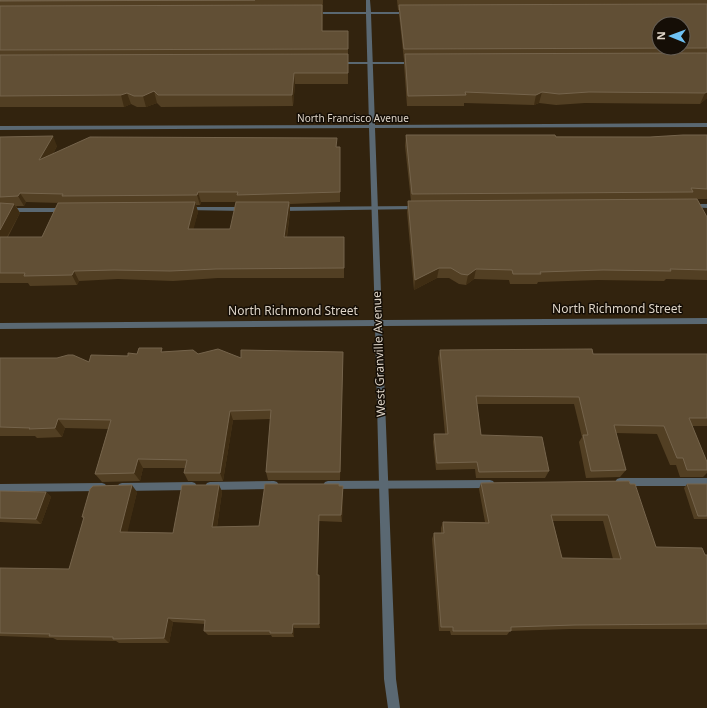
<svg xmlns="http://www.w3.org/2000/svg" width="707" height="708" font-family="'Noto Sans',sans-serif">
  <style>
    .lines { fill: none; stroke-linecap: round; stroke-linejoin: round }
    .service { fill: #5a6872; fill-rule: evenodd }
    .minor { fill: #5a6872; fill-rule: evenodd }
    .wall { fill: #523f23; fill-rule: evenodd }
    .shaded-wall { fill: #3f2d13 }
    .building { fill: #614f35; stroke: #75644c; fill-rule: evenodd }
    .labels { text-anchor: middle; stroke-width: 3; stroke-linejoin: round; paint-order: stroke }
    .far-street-label { font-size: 10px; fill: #dfd5c8; stroke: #150e06 }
    .street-label { font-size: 12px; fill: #dfd5c8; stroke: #150e06 }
  </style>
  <rect width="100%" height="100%" fill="#32230e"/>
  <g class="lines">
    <!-- service -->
    <path class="service" d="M 337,62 L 415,62 L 417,63 L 415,64 L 337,64 Z
      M 691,204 L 707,204 L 707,208 L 689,207 L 688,206 Z
      M 417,206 L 420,208 L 419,209 L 281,211 L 278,209 L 281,207 Z
      M 187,207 L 245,207 L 248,209 L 245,211 L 185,210 L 184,209 Z
      M 0,208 L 65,208 L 68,210 L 65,212 L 0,212 Z
      M 620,478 L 707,478 L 707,486 L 620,486 L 617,485 L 615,482 L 617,479 Z
      M 490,480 L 493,481 L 495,484 L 493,487 L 490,488 L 328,489 L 325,488 L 323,485 L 325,482 L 328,481 Z
      M 274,481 L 277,482 L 279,485 L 277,488 L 274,489 L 210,490 L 207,489 L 205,486 L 207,483 L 210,482 Z
      M 192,482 L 195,483 L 197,486 L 195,489 L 192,490 L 122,491 L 119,490 L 117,487 L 119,484 L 122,483 Z
      M 102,483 L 105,484 L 107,487 L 105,490 L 102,491 L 0,492 L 0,484 Z"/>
    <!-- minor -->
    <path class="minor" d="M 366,0 L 370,0 L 371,12 L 409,12 L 411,13 L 409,14 L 371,14 L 375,125 L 707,123 L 707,127 L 375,128 L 382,320 L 707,318 L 707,324 L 382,326 L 396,679 L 400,708 L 388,708 L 384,679 L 375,326 L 0,329 L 0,323 L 375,320 L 369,128 L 0,130 L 0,126 L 369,125 L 366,14 L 313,14 L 311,13 L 313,12 L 366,12 Z"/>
  </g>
  <!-- wall -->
  <path class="wall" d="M 0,0 L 323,0 L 322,31 L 348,31 L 348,84 L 295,84 L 293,106 L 161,107 L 157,103 L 146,107 L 137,107 L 131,104 L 124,107 L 0,107 Z
    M 397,0 L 707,0 L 707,98 L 700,104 L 585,103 L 556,105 L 539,103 L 534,105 L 464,103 L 464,106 L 407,106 L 404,65 L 404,60 L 399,15 L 399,10 L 398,10 Z
    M 406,135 L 650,137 L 707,135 L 707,199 L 689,199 L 707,217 L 707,280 L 666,279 L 664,281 L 598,280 L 538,282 L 537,284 L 510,284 L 509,280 L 474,279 L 466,285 L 459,284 L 449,278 L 437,278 L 414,290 L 407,212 L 408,201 L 411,201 L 405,146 Z
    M 0,137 L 57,146 L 53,154 L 340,147 L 340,202 L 290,204 L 290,212 L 287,237 L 344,237 L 344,278 L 218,278 L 173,281 L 118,279 L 79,281 L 77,285 L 30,286 L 28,283 L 0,283 ZM 26,202 L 60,203 L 42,237 L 8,237 L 20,213 L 16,206 L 24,206 ZM 201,202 L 238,202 L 230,229 L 193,229 L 198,212 L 196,205 L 200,205 Z
    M 440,350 L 593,354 L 707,354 L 707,426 L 692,426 L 707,462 L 707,473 L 703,477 L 680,477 L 676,465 L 670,465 L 657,434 L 616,433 L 626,470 L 620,477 L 586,478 L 579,442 L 582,437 L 574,404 L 477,404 L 481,435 L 549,471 L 545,478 L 476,478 L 475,469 L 436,470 L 433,442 L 434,434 L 445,434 L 438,358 Z
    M 163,352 L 241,358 L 343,352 L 340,480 L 268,480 L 266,472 L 271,419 L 233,420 L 223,481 L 188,481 L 184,473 L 185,468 L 143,468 L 140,481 L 102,482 L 95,474 L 108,429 L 65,428 L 62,437 L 37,438 L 35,436 L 0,436 L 0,358 L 89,362 L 137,354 Z
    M 629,481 L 656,547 L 707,555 L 707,629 L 570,629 L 510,631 L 507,635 L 451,635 L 450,631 L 439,631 L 432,539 L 434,533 L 441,533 L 441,528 L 443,522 L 485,522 L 479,489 L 481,483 ZM 553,521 L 603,521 L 613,559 L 562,558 Z
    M 687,484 L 707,484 L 707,519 L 694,519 L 684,488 Z
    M 219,485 L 222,492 L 217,527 L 259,526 L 339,486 L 343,486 L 342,522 L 319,521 L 318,575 L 319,575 L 320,581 L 320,628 L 294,628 L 294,637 L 272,637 L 271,635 L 208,635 L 204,631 L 205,624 L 173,622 L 169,643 L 119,643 L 116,641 L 57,640 L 53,638 L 0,636 L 0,568 L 69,569 L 84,518 L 82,517 L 137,492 L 127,532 L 173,533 Z
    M 0,491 L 46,492 L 51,497 L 41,524 L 0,522 Z"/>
  <!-- shaded-wall -->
  <path class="shaded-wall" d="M 322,5 L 323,16 L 322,42 Z
    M 294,73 L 295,84 L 293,106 L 292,95 Z
    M 154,91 L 157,103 L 146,107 L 143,96 Z
    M 542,92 L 539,103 L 534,105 L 536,95 Z
    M 707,92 L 707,98 L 700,104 L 705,93 Z
    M 127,93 L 131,104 L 124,107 L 121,95 Z
    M 53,136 L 57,146 L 44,170 L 39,160 Z
    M 198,192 L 201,202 L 200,205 L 197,195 Z
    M 20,193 L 26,202 L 24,206 L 18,196 Z
    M 195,202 L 198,212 L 191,239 L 188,229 Z
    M 289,202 L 290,212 L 285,247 L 284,237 Z
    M 14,204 L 20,213 L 2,246 L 0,243 L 0,230 Z
    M 439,268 L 437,278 L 414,290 L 415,280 Z
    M 476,269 L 474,279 L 466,285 L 468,275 Z
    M 74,271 L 79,281 L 77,285 L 72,275 Z
    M 343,352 L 343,361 L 340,480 L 340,472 Z
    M 230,411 L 233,420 L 223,481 L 220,473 Z
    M 58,419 L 65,428 L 62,437 L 55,428 Z
    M 138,459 L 143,468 L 140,481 L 134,473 Z
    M 132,485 L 137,492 L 126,539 L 120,532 Z
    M 219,485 L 222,492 L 216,533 L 212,527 Z
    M 343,486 L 343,493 L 342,522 L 341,515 Z
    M 46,492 L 51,497 L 41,524 L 36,519 Z
    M 319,515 L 319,521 L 317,581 L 317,575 Z
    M 319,575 L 320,581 L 320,628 L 319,624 Z
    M 168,618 L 173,622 L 169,643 L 164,638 Z
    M 293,624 L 294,628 L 294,637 L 292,633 Z"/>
  <!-- building -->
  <path class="building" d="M 0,0 L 255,0 L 0,1 Z
    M 707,4 L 707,48 L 404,49 L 399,5 ZM 659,24 L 683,24 L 683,48 L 659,48 Z
    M 322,5 L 322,31 L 348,31 L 348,49 L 0,50 L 0,6 Z
    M 707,53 L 707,92 L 705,93 L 589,92 L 559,94 L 542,92 L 536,95 L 465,92 L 466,95 L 408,96 L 405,54 Z
    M 348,54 L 348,73 L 294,73 L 292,95 L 158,95 L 154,91 L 143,96 L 134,96 L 127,93 L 121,95 L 0,96 L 0,55 Z
    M 406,135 L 555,135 L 556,137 L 650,137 L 683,135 L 707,135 L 707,189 L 691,188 L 693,192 L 412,194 Z
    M 53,136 L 39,160 L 90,137 L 337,138 L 336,147 L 340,147 L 340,192 L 237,195 L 238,192 L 198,192 L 197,195 L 62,196 L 63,194 L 20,193 L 18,196 L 0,197 L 0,137 Z
    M 697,199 L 707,217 L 707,270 L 670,269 L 671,271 L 603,270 L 540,272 L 541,274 L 513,274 L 512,270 L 476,269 L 468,275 L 461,274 L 451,268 L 439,268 L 415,280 L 408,201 Z
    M 195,202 L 188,229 L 230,229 L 236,202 L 289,202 L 284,237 L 344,237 L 344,268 L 216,269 L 170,271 L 114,270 L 74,271 L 72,275 L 24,276 L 25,273 L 0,273 L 0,237 L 42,237 L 58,203 Z
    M 0,203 L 14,204 L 0,230 Z
    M 139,348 L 162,348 L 161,352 L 193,350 L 198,354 L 218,349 L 241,358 L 241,350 L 343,352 L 340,472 L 266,472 L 271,410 L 230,411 L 220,473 L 184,473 L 187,460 L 138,459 L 134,473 L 95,474 L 111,420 L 58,419 L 55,428 L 29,429 L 30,428 L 0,427 L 0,358 L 57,358 L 68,355 L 73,355 L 89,362 L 91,355 L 128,356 L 128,353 L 137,354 Z
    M 592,349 L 593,354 L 707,354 L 707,418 L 689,418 L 707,462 L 707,470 L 687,470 L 683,458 L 677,458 L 664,426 L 614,425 L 626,470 L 591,471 L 583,435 L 588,435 L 579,397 L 476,396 L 481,435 L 542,437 L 549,471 L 479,472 L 477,462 L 437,463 L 434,434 L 448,434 L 440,350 Z
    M 629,481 L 630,484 L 635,484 L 656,547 L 702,548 L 705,555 L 707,555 L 707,624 L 575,625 L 511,627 L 511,631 L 453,631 L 453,627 L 441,627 L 434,533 L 444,533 L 443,522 L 489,523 L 481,483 ZM 551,515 L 608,515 L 621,559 L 562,558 Z
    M 265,484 L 339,484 L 339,486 L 343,486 L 341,515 L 319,515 L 317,575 L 319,575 L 319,624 L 293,624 L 292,633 L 270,633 L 270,631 L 204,631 L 205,620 L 168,618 L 164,638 L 113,639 L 113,637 L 49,636 L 50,634 L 0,633 L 0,568 L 69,569 L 84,517 L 82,517 L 90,489 L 93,486 L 132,485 L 120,532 L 173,533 L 182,485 L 219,485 L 212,527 L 259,526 Z
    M 687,484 L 707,484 L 707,516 L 698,516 Z
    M 0,491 L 46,492 L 36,519 L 0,518 Z"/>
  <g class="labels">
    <!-- far-street labels -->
    <g class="far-street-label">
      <text x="353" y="122">North Francisco Avenue</text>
    </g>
    <!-- street labels -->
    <g class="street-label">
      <text x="617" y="313">North Richmond Street</text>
      <text x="293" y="315">North Richmond Street</text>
      <text transform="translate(379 354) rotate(-92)" y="4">West Granville Avenue</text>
    </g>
  </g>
  <!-- north arrow -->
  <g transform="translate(671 36) rotate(271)"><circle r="19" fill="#150e06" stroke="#665e54"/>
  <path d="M0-3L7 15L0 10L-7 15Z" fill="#6fc2f4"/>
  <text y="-6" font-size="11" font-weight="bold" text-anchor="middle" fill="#dfd5c8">N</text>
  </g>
</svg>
